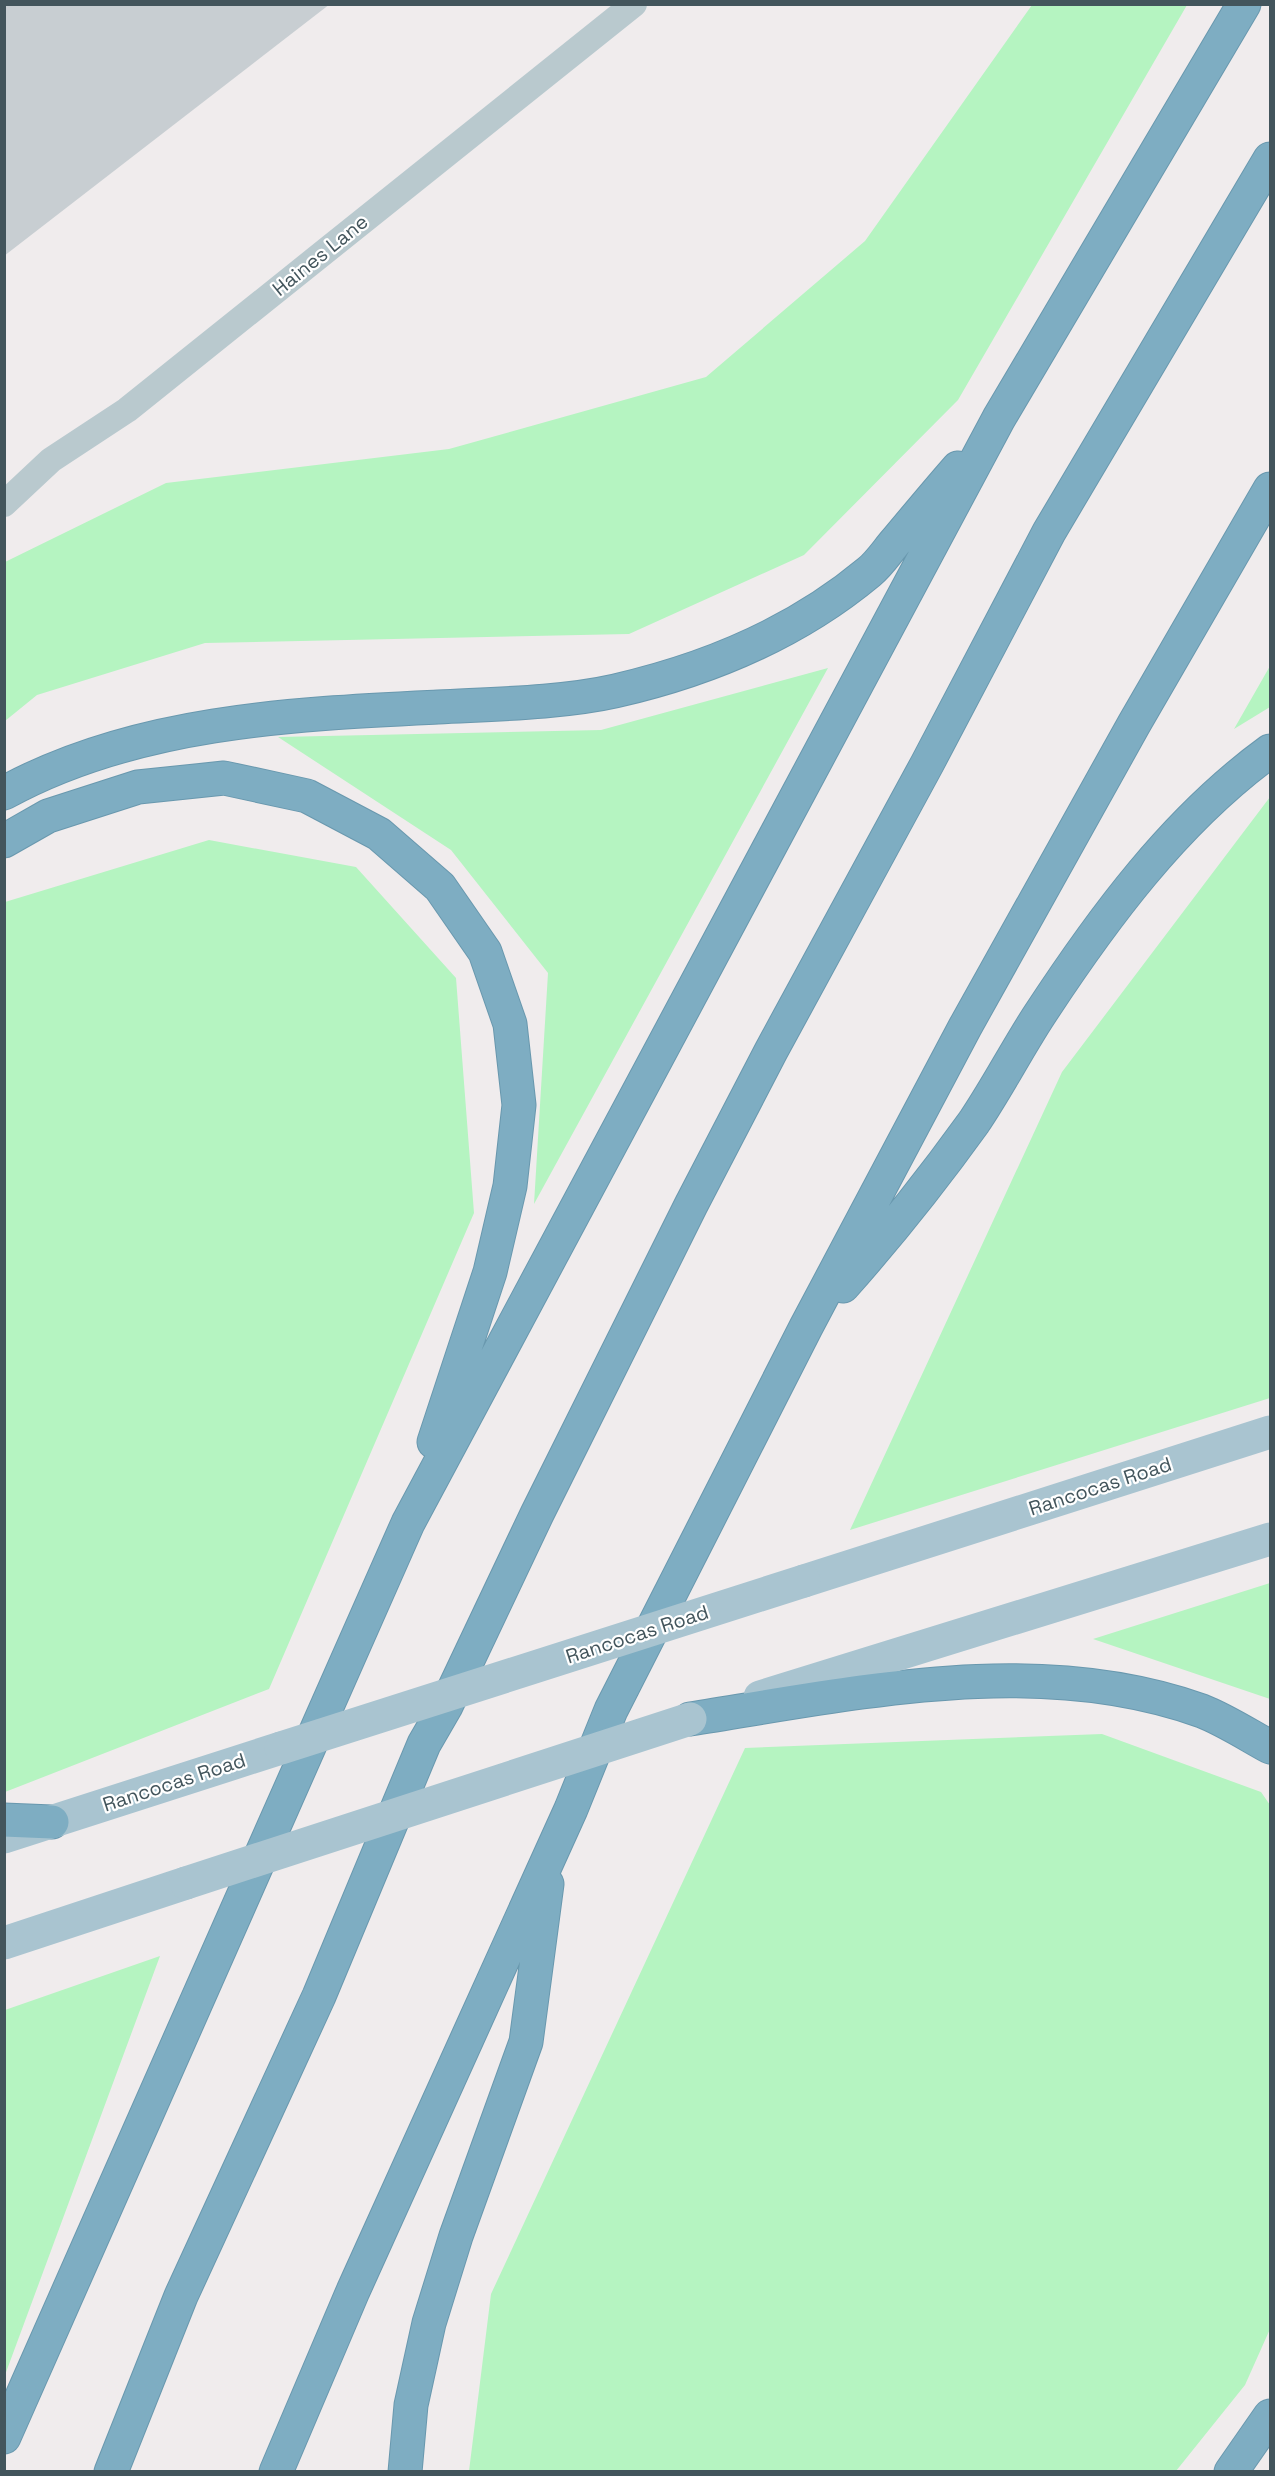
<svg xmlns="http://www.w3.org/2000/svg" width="1275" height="2476" font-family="'Space Grotesk',sans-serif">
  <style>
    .green { fill: #b5f4c1 }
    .building { fill: #c8ced2 }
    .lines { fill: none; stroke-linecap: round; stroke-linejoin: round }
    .highway-casing { stroke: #6998ae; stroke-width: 35 }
    .lane { stroke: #b9c9ce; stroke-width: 26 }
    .primary { stroke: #a9c4d0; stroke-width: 33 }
    .highway { stroke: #7eadc2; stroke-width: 33 }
    .primary-bridge { stroke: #a9c4d0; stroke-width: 33 }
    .labels { text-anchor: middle; stroke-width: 4.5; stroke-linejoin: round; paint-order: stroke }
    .street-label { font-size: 20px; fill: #43555c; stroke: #fff }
  </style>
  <rect width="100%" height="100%" fill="#f0eced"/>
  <!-- green -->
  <path class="green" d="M 1032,5 L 1187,5 L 958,400 L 804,555 L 629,634 L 205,643 L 37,695 L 5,721 L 5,562 L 166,483 L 449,449 L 706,377 L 865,241 Z
    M 1270,666 L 1270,707 L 1234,729 Z
    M 828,668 L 534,1204 L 548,973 L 451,850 L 278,737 L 601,730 Z
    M 1270,797 L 1270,1398 L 850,1530 L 1062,1072 Z
    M 209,840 L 356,867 L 456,978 L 474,1213 L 269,1689 L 5,1792 L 5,902 Z
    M 1270,1583 L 1270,1699 L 1093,1639 Z
    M 1102,1734 L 1261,1792 L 1270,1805 L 1270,2329 L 1245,2385 L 1176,2471 L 469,2471 L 491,2294 L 745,1748 Z
    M 160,1956 L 5,2375 L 5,2010 Z"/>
  <!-- building -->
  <path class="building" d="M 4,4 L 330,4 L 4,256 Z"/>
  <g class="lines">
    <!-- highway casing -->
    <g class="highway-casing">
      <path id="highway" d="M 4,793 C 135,721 293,714 438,707 C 493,704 562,703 615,691 C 707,670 796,633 869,572 C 880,563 888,550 897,540 C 917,516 937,492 958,468
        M 4,841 L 48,816 L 138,787 L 224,778 L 307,796 L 379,834 L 440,887 L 485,952 L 510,1024 L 519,1105 L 510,1186 L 490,1272 L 434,1442
        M 843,1286 C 890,1233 933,1179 974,1122 C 997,1088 1016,1051 1038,1017 C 1102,919 1175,820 1270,751
        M 690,1719 C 857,1693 1037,1652 1202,1711 C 1225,1720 1248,1735 1270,1747
        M 4,1820 L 52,1822
        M 4,2437 L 408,1523 L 999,418 L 1244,4
        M 111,2472 L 181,2296 L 319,1996 L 424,1744 L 446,1706 L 537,1514 L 691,1205 L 771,1051 L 927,764 L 1049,532 L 1270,159
        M 276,2472 L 353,2291 L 571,1809 L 611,1710 L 806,1327 L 965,1027 L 1134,724 L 1270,489
        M 405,2472 L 411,2405 L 429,2323 L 456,2236 L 526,2042 L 547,1884
        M 1231,2472 L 1270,2416"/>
    </g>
    <!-- lane -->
    <path class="lane" d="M 4,504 L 51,460 L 127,410 L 634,4"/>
    <!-- primary -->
    <path class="primary" d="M 804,1581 L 1270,1432
      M 760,1697 L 1270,1539
      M 4,1837 L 281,1748
      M 4,1943 L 186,1883"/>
    <!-- highway -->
    <use href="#highway" class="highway"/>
    <!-- primary-bridge -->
    <path class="primary-bridge" d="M 281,1748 L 804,1581
      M 186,1883 L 690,1719"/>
  </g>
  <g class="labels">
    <!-- street labels -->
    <g class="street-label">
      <text transform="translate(320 255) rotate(-39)" y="7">Haines Lane</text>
      <text transform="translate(1100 1486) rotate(-18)" y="7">Rancocas Road</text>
      <text transform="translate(637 1634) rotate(-18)" y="7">Rancocas Road</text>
      <text transform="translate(174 1782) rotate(-18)" y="7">Rancocas Road</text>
    </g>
  </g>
  <!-- border -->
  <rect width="1275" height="2476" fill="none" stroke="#43555c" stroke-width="12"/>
</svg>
